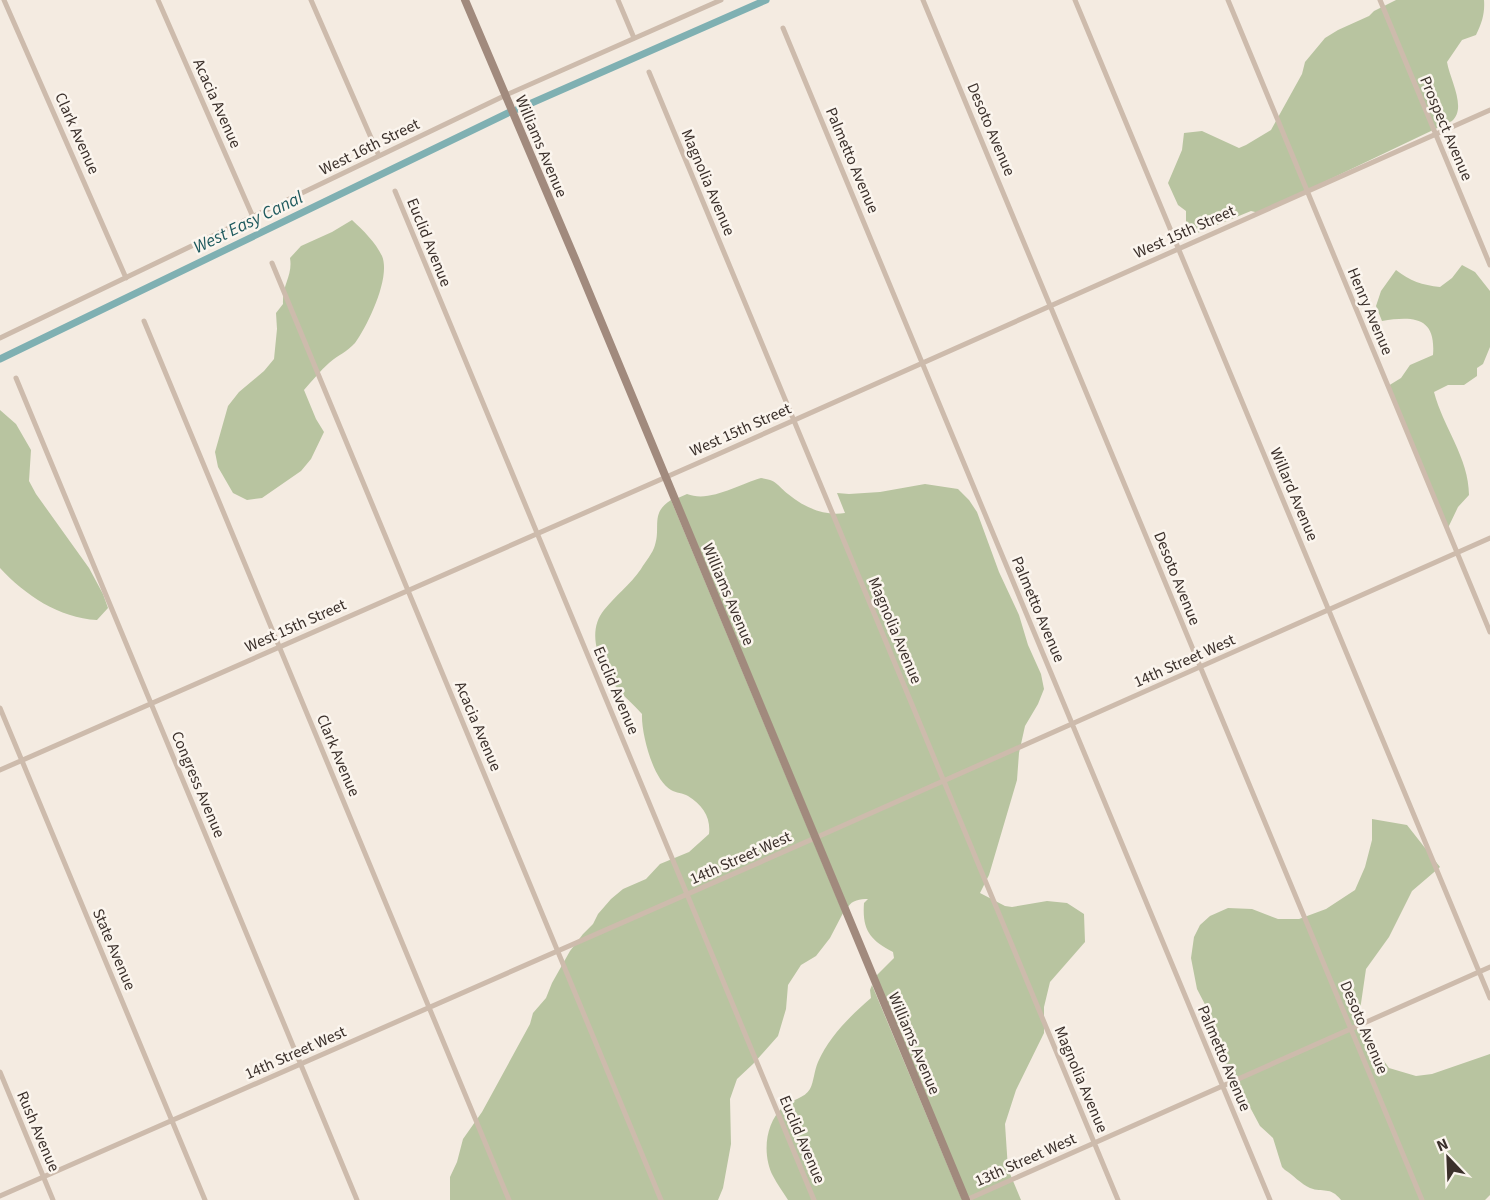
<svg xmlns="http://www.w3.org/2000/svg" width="1490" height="1200" font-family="'Source Sans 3',sans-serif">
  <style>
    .green { fill: #b8c4a0 }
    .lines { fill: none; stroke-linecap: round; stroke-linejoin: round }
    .canal { stroke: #7fb0b2; stroke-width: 7 }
    .street { stroke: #cdbbac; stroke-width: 5 }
    .secondary { stroke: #a18a7d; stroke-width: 8 }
    .labels { text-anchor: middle; stroke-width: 5; stroke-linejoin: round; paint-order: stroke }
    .street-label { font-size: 16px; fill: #3b302b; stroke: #fbf5ee }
    .water-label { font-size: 18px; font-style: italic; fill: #1f5a5e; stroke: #fbf5ee }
  </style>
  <rect width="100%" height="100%" fill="#f4ebe1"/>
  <!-- green -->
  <path class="green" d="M 1396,0 L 1484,0 C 1485,13 1482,23 1476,35 L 1462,40 L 1447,62 C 1450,80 1467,108 1452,121 L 1259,213 L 1251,211 L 1190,236 L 1186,226 L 1186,211 L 1178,205 L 1168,183 L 1182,150 L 1184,133 L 1202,131 L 1239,148 L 1246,145 L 1271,130 L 1302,74 L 1305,62 L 1325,38 L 1338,30 L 1369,16 L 1374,11 Z
    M 352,220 C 363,230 376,243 382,256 C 391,277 368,325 355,343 C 347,352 338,355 329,363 C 320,371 312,381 304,390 L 316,419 L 324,432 L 311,459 L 301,471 L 262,498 L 247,500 L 233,493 L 218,467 L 215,452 L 228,406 L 239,392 L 264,371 L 274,359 L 277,329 L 276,313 L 283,304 C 282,284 293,276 290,258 L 301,246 L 332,232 Z
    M 1462,265 L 1475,272 L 1490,291 L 1490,347 L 1483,364 L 1477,368 L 1477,376 L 1464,385 L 1448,385 L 1434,392 C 1443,427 1469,458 1469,495 L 1458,507 L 1447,530 L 1388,386 L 1401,378 L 1410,365 L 1433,355 C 1436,317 1414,316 1382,321 L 1376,306 L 1381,291 L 1396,270 C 1410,281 1422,285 1440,287 L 1452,278 Z
    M 0,410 L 16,424 L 31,450 L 29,481 L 36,494 L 89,568 L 103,594 L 108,608 L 97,620 C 59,618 25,595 0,568 Z
    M 761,478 C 777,480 777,485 788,494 C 805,508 824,516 845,513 L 837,493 L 849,494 L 880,492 L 925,484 L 958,489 L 969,500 L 977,512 L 999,572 L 1019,615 L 1028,645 L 1041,674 L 1044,689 L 1038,704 L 1025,726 L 1019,753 L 1017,780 L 989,875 L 980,893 L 1005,906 L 1012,907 L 1047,901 L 1067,903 L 1084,914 L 1085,942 L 1050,982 L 1044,1007 L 1044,1033 L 1016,1090 L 1005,1124 L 1008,1169 L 1021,1200 L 969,1200 L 876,976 L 894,958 L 893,952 C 870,940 862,930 864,903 L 868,899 C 860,899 852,900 848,907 L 678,498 L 687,494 C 710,503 739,484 761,478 Z
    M 671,500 L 843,913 L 830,938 L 816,956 L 801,965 L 788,985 L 786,1009 L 778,1036 L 753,1064 L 737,1079 L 730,1099 L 731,1144 L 723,1188 L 718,1200 L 450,1200 L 450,1177 L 457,1162 L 463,1139 L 482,1112 L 530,1024 L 533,1013 L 546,998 L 552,983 L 570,951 L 583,934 L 593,924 L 598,914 L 611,899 L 623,889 L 646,879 L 660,864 L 689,852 L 709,834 C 711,818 703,805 688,796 C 683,793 676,793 671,790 C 653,780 641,733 642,714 C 636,707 629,701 622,694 C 604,674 583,636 604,610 C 615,596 630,585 641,569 C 645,562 653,553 655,545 C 661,527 650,513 671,500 Z
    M 1372,819 L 1407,825 L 1440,867 L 1412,891 L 1389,937 L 1366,969 L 1359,1017 L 1365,1035 L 1389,1068 L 1416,1076 L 1432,1074 L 1490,1054 L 1490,1195 L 1485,1200 L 1341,1200 C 1330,1186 1323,1193 1310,1188 C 1301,1184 1293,1175 1285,1170 L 1282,1167 L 1273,1138 L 1260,1126 L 1244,1096 L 1221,1059 L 1216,1043 L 1212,1018 L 1197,989 L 1191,958 L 1194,937 L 1200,925 L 1210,916 L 1228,908 L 1252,909 L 1278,919 L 1299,919 L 1326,909 L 1355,890 L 1365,867 L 1372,840 Z
    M 872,985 L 962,1200 L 788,1200 C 783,1192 777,1184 773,1176 C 762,1155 765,1123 783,1107 C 791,1100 805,1098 810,1089 C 814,1081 814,1071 818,1062 C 829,1037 850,1016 871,998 L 870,990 Z"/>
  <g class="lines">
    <!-- canal -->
    <path class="canal" d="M 518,109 L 766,0
      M 0,359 L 510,112"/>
    <!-- street -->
    <path class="street" d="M 4,0 L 126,278
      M 158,0 L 253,217
      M 311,0 L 379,156
      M 618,0 L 634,38
      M 923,0 L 1422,1200
      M 1075,0 L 1490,998
      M 1228,0 L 1490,632
      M 1380,0 L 1490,265
      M 783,28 L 1270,1200
      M 649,72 L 1118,1200
      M 395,191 L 814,1200
      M 272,263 L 661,1200
      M 144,321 L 509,1200
      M 0,338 L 506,95 L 721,0
      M 16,378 L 357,1200
      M 0,708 L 205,1200
      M 0,770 L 714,456 L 1490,110
      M 0,1072 L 53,1200
      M 0,1196 L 815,838 L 1490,538
      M 966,1200 L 1490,967"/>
    <!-- secondary -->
    <path class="secondary" d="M 465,0 L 576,261 L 966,1200"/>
  </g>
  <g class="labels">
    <!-- street labels -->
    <g class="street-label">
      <text transform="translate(218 103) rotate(66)" y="6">Acacia Avenue</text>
      <text transform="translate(1447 128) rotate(67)" y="6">Prospect Avenue</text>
      <text transform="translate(992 129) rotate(67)" y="6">Desoto Avenue</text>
      <text transform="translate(78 133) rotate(66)" y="6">Clark Avenue</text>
      <text transform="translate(369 146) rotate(-26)" y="6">West 16th Street</text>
      <text transform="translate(542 146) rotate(67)" y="6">Williams Avenue</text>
      <text transform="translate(853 160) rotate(67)" y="6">Palmetto Avenue</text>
      <text transform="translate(709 182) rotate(67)" y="6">Magnolia Avenue</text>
      <text transform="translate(1184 231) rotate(-24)" y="6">West 15th Street</text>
      <text transform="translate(430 242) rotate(68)" y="6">Euclid Avenue</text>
      <text transform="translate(1371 311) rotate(67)" y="6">Henry Avenue</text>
      <text transform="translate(740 429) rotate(-24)" y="6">West 15th Street</text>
      <text transform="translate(1295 494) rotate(67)" y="6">Willard Avenue</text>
      <text transform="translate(1178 578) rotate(68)" y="6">Desoto Avenue</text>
      <text transform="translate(729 594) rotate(67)" y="6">Williams Avenue</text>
      <text transform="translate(1039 609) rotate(67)" y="6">Palmetto Avenue</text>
      <text transform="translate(295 625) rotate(-24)" y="6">West 15th Street</text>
      <text transform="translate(896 630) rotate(67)" y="6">Magnolia Avenue</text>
      <text transform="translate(1184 660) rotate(-24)" y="6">14th Street West</text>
      <text transform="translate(617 690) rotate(67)" y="6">Euclid Avenue</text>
      <text transform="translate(479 726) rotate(67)" y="6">Acacia Avenue</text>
      <text transform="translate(339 755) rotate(67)" y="6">Clark Avenue</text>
      <text transform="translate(199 784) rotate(67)" y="6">Congress Avenue</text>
      <text transform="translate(740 857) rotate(-24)" y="6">14th Street West</text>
      <text transform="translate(115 949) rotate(67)" y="6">State Avenue</text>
      <text transform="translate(1365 1027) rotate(67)" y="6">Desoto Avenue</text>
      <text transform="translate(915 1043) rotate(67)" y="6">Williams Avenue</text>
      <text transform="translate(295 1052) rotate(-24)" y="6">14th Street West</text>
      <text transform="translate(1225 1058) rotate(67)" y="6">Palmetto Avenue</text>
      <text transform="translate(1082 1079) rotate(67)" y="6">Magnolia Avenue</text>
      <text transform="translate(39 1131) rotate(67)" y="6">Rush Avenue</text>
      <text transform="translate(803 1139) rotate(67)" y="6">Euclid Avenue</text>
      <text transform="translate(1025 1159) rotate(-24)" y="6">13th Street West</text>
    </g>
    <!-- water labels -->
    <g class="water-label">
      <text transform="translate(248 222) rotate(-26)" y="6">West Easy Canal</text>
    </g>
  </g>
  <!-- north arrow -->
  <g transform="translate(1448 1158) rotate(337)" stroke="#fbf5ee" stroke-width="4.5" paint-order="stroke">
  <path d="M0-4.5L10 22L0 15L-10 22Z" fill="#3b302b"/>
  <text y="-9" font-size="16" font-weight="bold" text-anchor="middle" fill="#3b302b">N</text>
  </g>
</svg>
